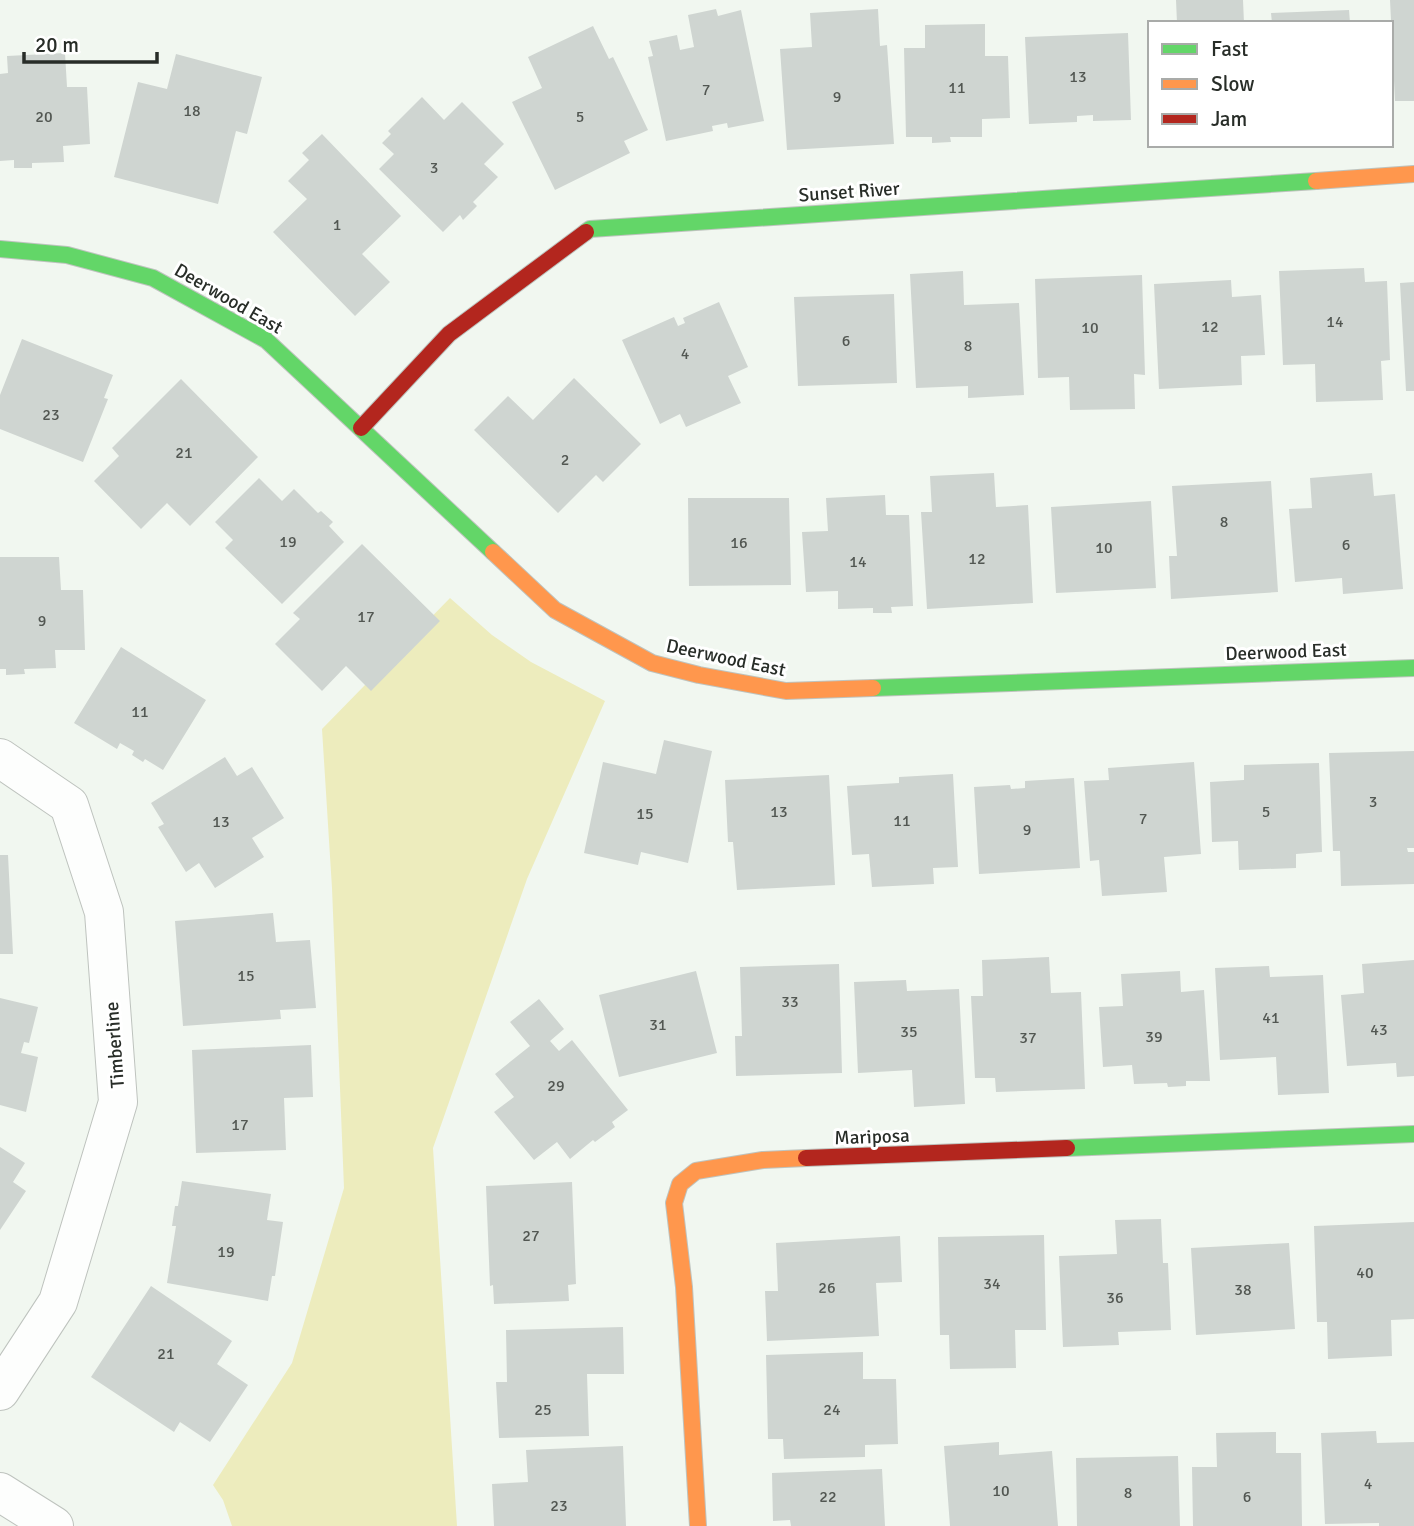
<svg xmlns="http://www.w3.org/2000/svg" width="1414" height="1526" font-family="Signika,sans-serif">
  <style>
    .green { fill: #edecbd }
    .building { fill: #cfd5d1 }
    .lines { fill: none; stroke-linecap: round; stroke-linejoin: round }
    .street-casing { stroke: #bec3be; stroke-width: 40 }
    .fast-casing { stroke: #bec3be; stroke-width: 18 }
    .slow-casing { stroke: #bec3be; stroke-width: 18 }
    .jam-casing { stroke: #bec3be; stroke-width: 18 }
    .street { stroke: #fdfefd; stroke-width: 38 }
    .fast { stroke: #63d668; stroke-width: 16 }
    .slow { stroke: #ff974d; stroke-width: 16 }
    .jam { stroke: #b3261e; stroke-width: 16 }
    .labels { text-anchor: middle; stroke-width: 6; stroke-linejoin: round; paint-order: stroke }
    .number-label { font-size: 16px; fill: #525752 }
    .street-label { font-size: 19px; fill: #282d28; stroke: #fff }
  </style>
  <rect width="100%" height="100%" fill="#f1f7f0"/>
  <!-- green -->
  <path class="green" d="M 450,598 L 492,635 L 531,662 L 605,701 L 527,879 L 433,1148 L 457,1526 L 232,1526 L 223,1500 L 213,1485 L 292,1363 L 344,1188 L 332,888 L 322,729 Z"/>
  <!-- building -->
  <path class="building" d="M 1176,0 L 1243,0 L 1244,23 L 1177,23 Z
    M 1390,0 L 1414,0 L 1414,101 L 1395,101 Z
    M 716,9 L 718,16 L 741,10 L 764,121 L 728,128 L 727,123 L 712,126 L 713,131 L 666,141 L 648,57 L 653,56 L 649,41 L 677,35 L 680,50 L 694,47 L 688,15 Z
    M 878,9 L 880,46 L 887,45 L 894,144 L 787,150 L 780,49 L 812,47 L 810,13 Z
    M 1349,10 L 1350,23 L 1272,23 L 1271,13 Z
    M 985,24 L 985,56 L 1008,56 L 1010,118 L 982,119 L 982,137 L 950,137 L 951,142 L 932,143 L 932,137 L 906,137 L 904,48 L 925,48 L 925,25 Z
    M 593,26 L 609,59 L 613,57 L 648,130 L 624,141 L 630,153 L 555,190 L 512,102 L 542,88 L 528,57 Z
    M 1128,33 L 1131,120 L 1093,121 L 1093,115 L 1077,116 L 1077,122 L 1029,124 L 1025,37 Z
    M 65,53 L 67,87 L 87,87 L 90,144 L 63,146 L 64,162 L 32,163 L 32,168 L 14,168 L 14,160 L 0,161 L 0,74 L 8,73 L 7,56 Z
    M 176,54 L 262,77 L 247,134 L 236,131 L 218,204 L 114,177 L 138,82 L 167,89 Z
    M 422,97 L 444,120 L 462,102 L 504,144 L 484,164 L 498,177 L 473,202 L 477,206 L 463,220 L 460,215 L 443,232 L 379,169 L 394,154 L 382,143 L 391,134 L 388,131 Z
    M 322,134 L 401,216 L 362,254 L 390,282 L 355,316 L 273,232 L 307,199 L 288,181 L 309,160 L 302,153 Z
    M 1364,268 L 1365,282 L 1387,281 L 1390,360 L 1381,361 L 1383,400 L 1316,402 L 1315,364 L 1283,365 L 1279,271 Z
    M 963,271 L 964,305 L 1019,303 L 1024,395 L 968,398 L 968,386 L 916,388 L 910,274 Z
    M 1142,275 L 1145,375 L 1134,374 L 1135,409 L 1070,410 L 1069,377 L 1038,378 L 1035,279 Z
    M 1231,280 L 1232,297 L 1261,295 L 1265,355 L 1241,356 L 1242,385 L 1159,389 L 1154,284 Z
    M 1414,282 L 1414,391 L 1406,391 L 1400,283 Z
    M 894,294 L 897,383 L 798,386 L 794,297 Z
    M 719,302 L 748,367 L 728,376 L 741,403 L 686,427 L 680,414 L 660,424 L 622,340 L 674,317 L 678,326 L 685,323 L 683,318 Z
    M 22,339 L 113,375 L 104,398 L 108,399 L 83,462 L 0,429 L 0,395 Z
    M 574,378 L 641,444 L 603,482 L 596,475 L 558,513 L 474,430 L 508,396 L 533,420 Z
    M 181,379 L 258,457 L 190,526 L 167,503 L 141,529 L 94,481 L 119,456 L 112,448 Z
    M 994,473 L 996,507 L 1028,505 L 1033,603 L 927,609 L 921,512 L 932,512 L 930,476 Z
    M 1372,473 L 1374,496 L 1395,494 L 1403,589 L 1343,594 L 1342,578 L 1295,582 L 1289,509 L 1312,508 L 1310,478 Z
    M 259,478 L 282,501 L 294,489 L 318,513 L 321,511 L 333,522 L 329,526 L 344,542 L 282,604 L 225,548 L 233,540 L 215,522 Z
    M 1271,481 L 1278,592 L 1171,599 L 1169,556 L 1177,556 L 1172,486 Z
    M 885,495 L 886,515 L 909,515 L 913,606 L 891,607 L 892,613 L 873,613 L 873,608 L 838,609 L 838,591 L 806,592 L 802,532 L 828,531 L 826,498 Z
    M 688,498 L 789,498 L 791,585 L 689,586 Z
    M 1151,501 L 1156,588 L 1056,593 L 1051,507 Z
    M 362,544 L 440,621 L 371,691 L 346,666 L 322,691 L 275,644 L 300,619 L 293,613 Z
    M 0,557 L 59,557 L 61,590 L 83,590 L 85,650 L 55,650 L 56,668 L 24,669 L 25,674 L 6,675 L 6,669 L 0,669 Z
    M 121,647 L 206,700 L 163,770 L 145,759 L 143,762 L 132,755 L 134,751 L 120,743 L 117,749 L 74,723 Z
    M 664,740 L 712,751 L 688,863 L 641,852 L 638,865 L 584,853 L 603,762 L 656,774 Z
    M 1414,751 L 1414,848 L 1407,848 L 1408,852 L 1414,852 L 1414,884 L 1341,886 L 1340,851 L 1333,851 L 1329,753 Z
    M 225,757 L 237,776 L 252,767 L 284,818 L 252,838 L 264,857 L 215,888 L 199,863 L 186,872 L 158,827 L 164,824 L 151,803 Z
    M 1194,762 L 1201,854 L 1164,857 L 1167,892 L 1102,896 L 1099,860 L 1090,861 L 1084,781 L 1109,780 L 1108,768 Z
    M 1319,763 L 1322,852 L 1296,854 L 1296,868 L 1239,870 L 1238,841 L 1212,842 L 1210,782 L 1244,780 L 1244,765 Z
    M 953,774 L 958,867 L 933,868 L 934,884 L 872,887 L 869,854 L 852,855 L 847,786 L 899,783 L 899,777 Z
    M 829,775 L 835,885 L 737,890 L 733,842 L 728,842 L 725,780 Z
    M 1074,778 L 1080,868 L 979,874 L 974,787 L 1010,785 L 1011,789 L 1025,788 L 1025,781 Z
    M 0,855 L 8,855 L 13,954 L 0,954 Z
    M 273,913 L 276,942 L 310,940 L 316,1008 L 280,1010 L 281,1019 L 183,1026 L 175,921 Z
    M 1049,957 L 1051,993 L 1081,992 L 1085,1089 L 996,1092 L 995,1078 L 975,1078 L 971,996 L 983,996 L 982,960 Z
    M 1414,960 L 1414,1076 L 1397,1077 L 1396,1063 L 1347,1066 L 1341,995 L 1364,993 L 1362,964 Z
    M 839,964 L 842,1073 L 736,1076 L 735,1036 L 742,1036 L 740,967 Z
    M 1269,966 L 1270,977 L 1323,975 L 1329,1093 L 1278,1095 L 1276,1057 L 1220,1060 L 1215,968 Z
    M 696,971 L 717,1053 L 619,1077 L 599,995 Z
    M 1180,971 L 1181,992 L 1204,990 L 1210,1081 L 1186,1081 L 1186,1086 L 1168,1087 L 1167,1083 L 1134,1084 L 1132,1065 L 1103,1067 L 1099,1007 L 1123,1006 L 1121,974 Z
    M 906,980 L 907,991 L 959,989 L 965,1104 L 914,1107 L 912,1070 L 858,1073 L 854,982 Z
    M 0,998 L 38,1007 L 29,1043 L 24,1042 L 21,1053 L 38,1057 L 26,1112 L 0,1105 Z
    M 539,999 L 564,1029 L 550,1041 L 559,1051 L 572,1040 L 628,1110 L 612,1122 L 615,1127 L 595,1142 L 593,1140 L 570,1159 L 557,1142 L 534,1160 L 494,1112 L 514,1097 L 495,1074 L 530,1046 L 510,1022 Z
    M 311,1045 L 313,1097 L 284,1098 L 286,1150 L 196,1153 L 192,1050 Z
    M 0,1147 L 25,1163 L 13,1182 L 26,1191 L 0,1230 Z
    M 182,1181 L 271,1194 L 267,1220 L 283,1222 L 275,1276 L 272,1276 L 268,1301 L 167,1283 L 176,1226 L 172,1226 L 175,1206 L 178,1206 Z
    M 572,1182 L 576,1284 L 568,1285 L 569,1301 L 494,1304 L 493,1285 L 490,1286 L 486,1186 Z
    M 1161,1219 L 1163,1263 L 1168,1263 L 1171,1330 L 1118,1332 L 1119,1345 L 1063,1347 L 1059,1256 L 1117,1254 L 1115,1220 Z
    M 1414,1222 L 1414,1319 L 1391,1320 L 1392,1356 L 1328,1359 L 1327,1322 L 1317,1322 L 1314,1226 Z
    M 1044,1235 L 1046,1330 L 1015,1330 L 1016,1368 L 950,1369 L 949,1335 L 940,1335 L 938,1237 Z
    M 900,1236 L 902,1282 L 876,1283 L 879,1336 L 767,1341 L 765,1291 L 778,1291 L 776,1243 Z
    M 1289,1243 L 1295,1329 L 1196,1335 L 1191,1248 Z
    M 151,1286 L 232,1341 L 217,1364 L 248,1385 L 210,1442 L 180,1422 L 174,1432 L 91,1377 Z
    M 623,1327 L 624,1374 L 587,1374 L 589,1436 L 499,1438 L 496,1382 L 507,1382 L 506,1330 Z
    M 863,1352 L 863,1379 L 896,1379 L 898,1444 L 865,1445 L 865,1457 L 784,1459 L 783,1439 L 768,1439 L 766,1355 Z
    M 1376,1431 L 1377,1443 L 1414,1442 L 1414,1526 L 1379,1526 L 1379,1523 L 1325,1524 L 1321,1433 Z
    M 1276,1432 L 1276,1453 L 1301,1453 L 1302,1526 L 1193,1526 L 1192,1467 L 1217,1467 L 1216,1433 Z
    M 999,1442 L 999,1455 L 1052,1451 L 1058,1526 L 950,1526 L 944,1446 Z
    M 623,1446 L 626,1526 L 494,1526 L 492,1484 L 528,1482 L 526,1450 Z
    M 1178,1456 L 1180,1526 L 1077,1526 L 1076,1458 Z
    M 882,1469 L 885,1526 L 791,1526 L 790,1520 L 773,1521 L 772,1473 Z"/>
  <g class="lines">
    <!-- street casing -->
    <g class="street-casing">
      <path id="street" d="M 0,758 L 69,805 L 104,912 L 118,1102 L 58,1302 L 0,1391
        M 0,1492 L 54,1526"/>
    </g>
    <!-- fast casing -->
    <g class="fast-casing">
      <path id="fast" d="M 586,232 L 590,229 L 1316,181
        M 0,249 L 67,255 L 153,278 L 266,340 L 493,552
        M 873,688 L 1414,668
        M 1067,1148 L 1414,1134"/>
    </g>
    <!-- slow casing -->
    <g class="slow-casing">
      <path id="slow" d="M 1316,181 L 1414,174
        M 493,552 L 555,610 L 652,663 L 699,675 L 786,691 L 873,688
        M 698,1526 L 684,1287 L 674,1203 L 680,1184 L 696,1171 L 763,1160 L 806,1158"/>
    </g>
    <!-- jam casing -->
    <g class="jam-casing">
      <path id="jam" d="M 361,428 L 449,334 L 586,232
        M 806,1158 L 1067,1148"/>
    </g>
    <!-- street -->
    <use href="#street" class="street"/>
    <!-- fast -->
    <use href="#fast" class="fast"/>
    <!-- slow -->
    <use href="#slow" class="slow"/>
    <!-- jam -->
    <use href="#jam" class="jam"/>
  </g>
  <g class="labels">
    <!-- number labels -->
    <g class="number-label">
      <text x="1078" y="82">13</text>
      <text x="957" y="93">11</text>
      <text x="706" y="95">7</text>
      <text x="837" y="102">9</text>
      <text x="192" y="116">18</text>
      <text x="44" y="122">20</text>
      <text x="580" y="122">5</text>
      <text x="434" y="173">3</text>
      <text x="337" y="230">1</text>
      <text x="1335" y="327">14</text>
      <text x="1210" y="332">12</text>
      <text x="1090" y="333">10</text>
      <text x="846" y="346">6</text>
      <text x="968" y="351">8</text>
      <text x="685" y="359">4</text>
      <text x="51" y="420">23</text>
      <text x="184" y="458">21</text>
      <text x="565" y="465">2</text>
      <text x="1224" y="527">8</text>
      <text x="288" y="547">19</text>
      <text x="739" y="548">16</text>
      <text x="1346" y="550">6</text>
      <text x="1104" y="553">10</text>
      <text x="977" y="564">12</text>
      <text x="858" y="567">14</text>
      <text x="366" y="622">17</text>
      <text x="42" y="626">9</text>
      <text x="140" y="717">11</text>
      <text x="1373" y="807">3</text>
      <text x="779" y="817">13</text>
      <text x="1266" y="817">5</text>
      <text x="645" y="819">15</text>
      <text x="1143" y="824">7</text>
      <text x="902" y="826">11</text>
      <text x="221" y="827">13</text>
      <text x="1027" y="835">9</text>
      <text x="246" y="981">15</text>
      <text x="790" y="1007">33</text>
      <text x="1271" y="1023">41</text>
      <text x="658" y="1030">31</text>
      <text x="1379" y="1035">43</text>
      <text x="909" y="1037">35</text>
      <text x="1154" y="1042">39</text>
      <text x="1028" y="1043">37</text>
      <text x="556" y="1091">29</text>
      <text x="240" y="1130">17</text>
      <text x="531" y="1241">27</text>
      <text x="226" y="1257">19</text>
      <text x="1365" y="1278">40</text>
      <text x="992" y="1289">34</text>
      <text x="827" y="1293">26</text>
      <text x="1243" y="1295">38</text>
      <text x="1115" y="1303">36</text>
      <text x="166" y="1359">21</text>
      <text x="543" y="1415">25</text>
      <text x="832" y="1415">24</text>
      <text x="1368" y="1489">4</text>
      <text x="1001" y="1496">10</text>
      <text x="1128" y="1498">8</text>
      <text x="828" y="1502">22</text>
      <text x="1247" y="1502">6</text>
      <text x="559" y="1511">23</text>
    </g>
    <!-- street labels -->
    <g class="street-label">
      <text transform="translate(849 191) rotate(-4)" y="7">Sunset River</text>
      <text transform="translate(229 298) rotate(30)" y="7">Deerwood East</text>
      <text transform="translate(1286 651) rotate(-2)" y="7">Deerwood East</text>
      <text transform="translate(726 657) rotate(12)" y="7">Deerwood East</text>
      <text transform="translate(114 1045) rotate(-94)" y="7">Timberline</text>
      <text transform="translate(872 1136) rotate(-2)" y="7">Mariposa</text>
    </g>
  </g>
  <!-- legend -->
  <rect x="1148" y="21" width="245" height="126" fill="#ffffff" stroke="#a9aba9" stroke-width="2"/>
  <rect x="1162" y="44" width="35" height="10" fill="#63d668" stroke="#a9aba9" stroke-width="2"/>
  <text x="1211" y="56" font-size="21" fill="#282d28">Fast</text>
  <rect x="1162" y="79" width="35" height="10" fill="#ff974d" stroke="#a9aba9" stroke-width="2"/>
  <text x="1211" y="91" font-size="21" fill="#282d28">Slow</text>
  <rect x="1162" y="114" width="35" height="10" fill="#b3261e" stroke="#a9aba9" stroke-width="2"/>
  <text x="1211" y="126" font-size="21" fill="#282d28">Jam</text>
  <!-- scale -->
  <path d="M24 52v10h133v-10" fill="none" stroke="#282d28" stroke-width="3.5"/>
  <text x="35" y="52" font-size="21" fill="#282d28" stroke="#ffffff" stroke-width="5" paint-order="stroke">20 m</text>
</svg>
